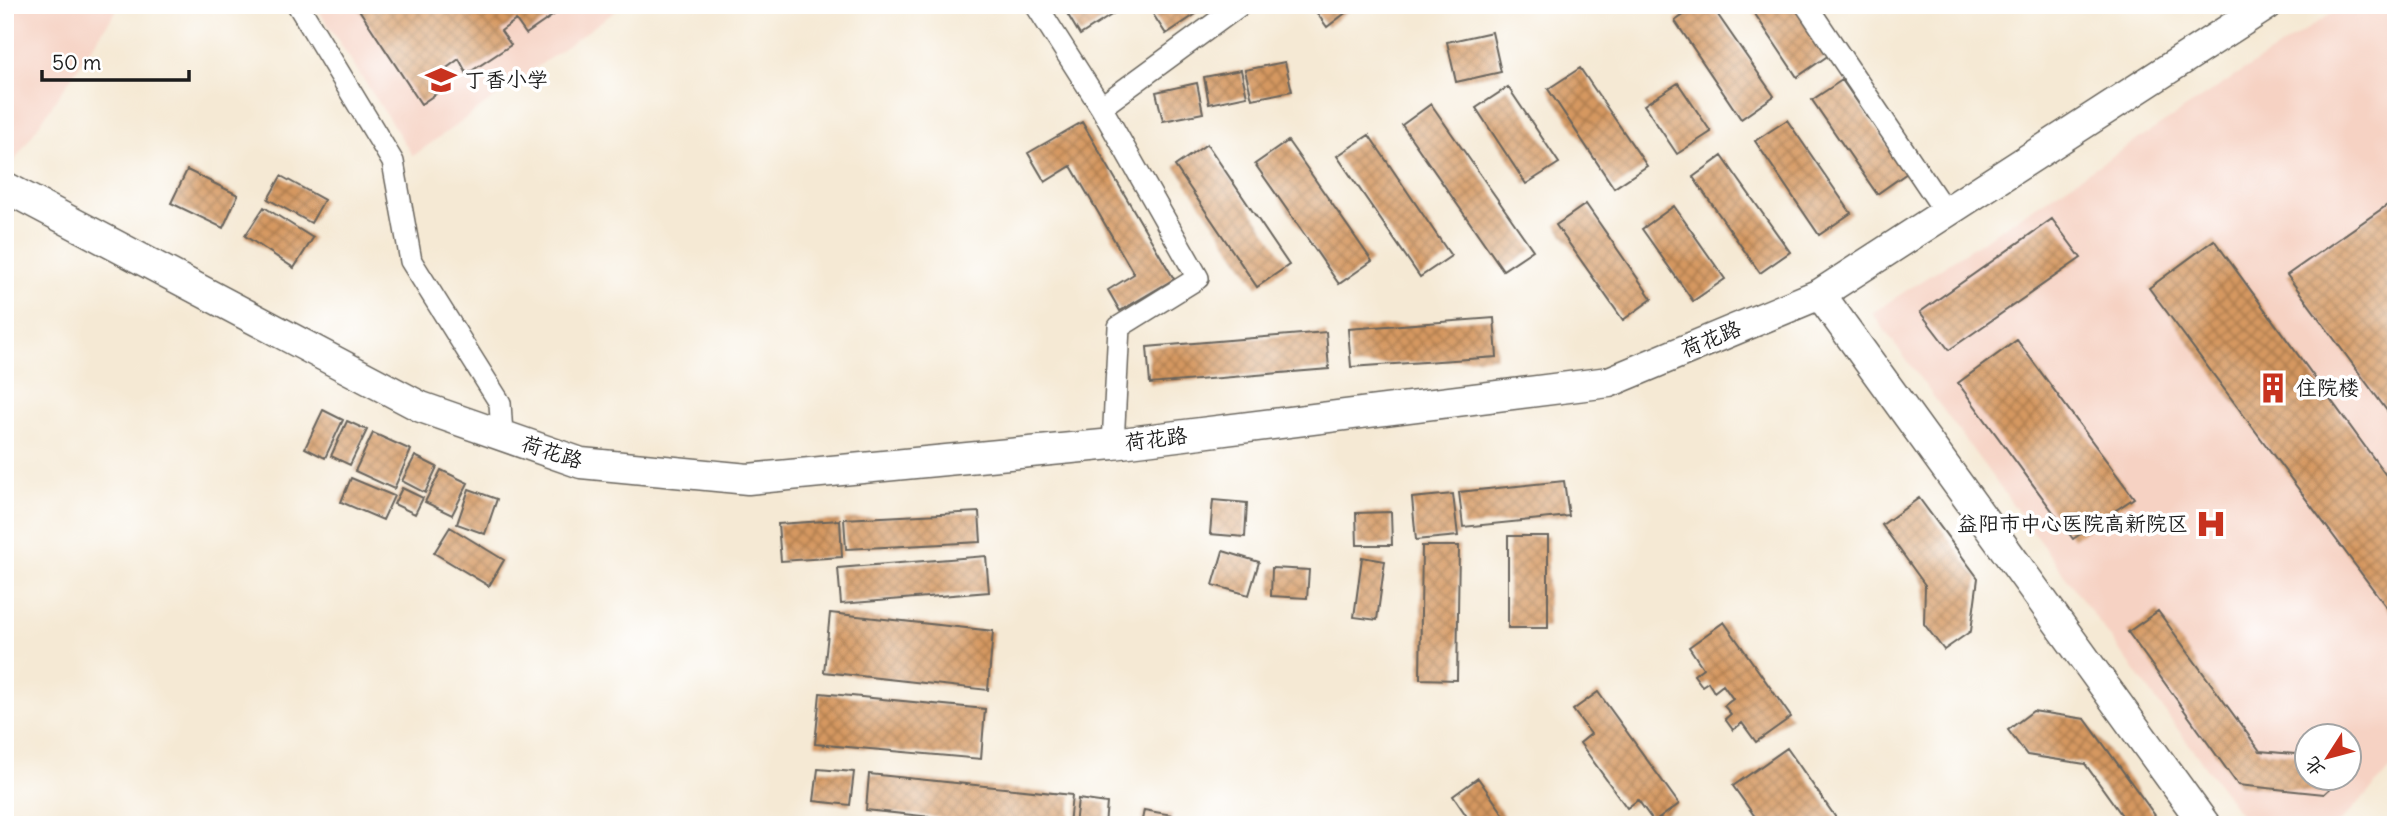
<svg xmlns="http://www.w3.org/2000/svg" width="2401" height="830" font-family="Delius,'LXGW WenKai TC',sans-serif">
  <style>
    .built { fill: #f6d2c3; fill-rule: evenodd }
    .building { fill: url(#building-cross-hatch) }
    .lines { fill: none; stroke-linecap: round; stroke-linejoin: round }
    .street-casing { stroke: #68645c; stroke-width: 24 }
    .secondary-casing { stroke: #68645c; stroke-width: 33 }
    .street { stroke: #fff; stroke-width: 21 }
    .secondary { stroke: #fff; stroke-width: 30 }
    .labels { text-anchor: middle; stroke-width: 7; stroke-linejoin: round; paint-order: stroke }
    .poi-label { font-size: 21px; fill: #1c1c1c; stroke: #fff; text-anchor: start }
    .street-label { font-size: 21px; fill: #1c1c1c; stroke: #fff }
  </style>
  <defs>
    <pattern id="building-cross-hatch" width="8" height="8" patternUnits="userSpaceOnUse" patternTransform="scale(1.75)"><rect width="8" height="8" fill="#d59860"/><path d="M0 0l8 8M0 8l8-8" fill="none" stroke="#ac7b4e"/></pattern>
  </defs>
  <rect width="100%" height="100%" fill="#fff"/>
  <filter id="ink" filterUnits="userSpaceOnUse"><feTurbulence type="fractalNoise" baseFrequency=".0143" numOctaves="2"/><feDisplacementMap in="SourceGraphic" scale="14" xChannelSelector="R" yChannelSelector="G"/><feConvolveMatrix kernelMatrix="1 2 1 2 8 2 1 2 1" color-interpolation-filters="sRGB"/></filter>
  <filter id="wash" filterUnits="userSpaceOnUse"><feTurbulence type="fractalNoise" baseFrequency=".00686" numOctaves="4" result="noise"/><feDisplacementMap in="SourceGraphic" scale="28" xChannelSelector="R" yChannelSelector="G"/><feGaussianBlur stdDeviation="1.57" result="paint"/><feColorMatrix in="noise" values="0 0 0 0 0 0 0 0 0 0 0 0 0 0 0 0 0 1.4 0 .05"/><feComposite in="paint" operator="in"/></filter>
  <g filter="url(#wash)">
    <rect width="100%" height="100%" fill="#f5e9d4"/>
    <!-- built -->
    <path class="built" d="M 5,5 L 115,5 L 119,7 L 11,166 L 5,163 Z
      M 315,5 L 624,5 L 413,156 Z
      M 2344,5 L 2396,5 L 2396,764 L 2337,825 L 2248,825 L 1872,313 ZM 2306,736 L 2348,736 L 2348,778 L 2306,778 Z"/>
    <g id="blocks">
      <!-- building -->
      <path class="building" d="M 356,5 L 568,5 L 526,34 L 516,20 L 501,31 L 511,45 L 467,74 L 459,59 L 440,73 L 449,85 L 421,104 Z
        M 1062,5 L 1108,5 L 1113,14 L 1080,35 Z
        M 1147,5 L 1190,5 L 1196,14 L 1166,34 Z
        M 1311,5 L 1344,5 L 1348,11 L 1327,27 Z
        M 1698,5 L 1711,5 L 1774,96 L 1741,119 L 1675,21 Z
        M 1749,5 L 1796,5 L 1829,55 L 1797,77 Z
        M 1492,32 L 1501,72 L 1456,82 L 1447,42 Z
        M 1285,62 L 1292,91 L 1252,99 L 1245,70 Z
        M 1580,68 L 1647,166 L 1614,188 L 1548,89 Z
        M 1241,70 L 1247,96 L 1209,104 L 1204,77 Z
        M 1842,80 L 1907,173 L 1877,194 L 1812,100 Z
        M 1197,83 L 1203,113 L 1163,121 L 1156,92 Z
        M 1678,83 L 1711,132 L 1677,154 L 1644,105 Z
        M 1508,87 L 1559,163 L 1526,184 L 1476,108 Z
        M 1431,104 L 1533,250 L 1503,270 L 1402,125 Z
        M 1787,120 L 1851,213 L 1819,235 L 1755,141 Z
        M 1082,122 L 1174,279 L 1120,311 L 1108,290 L 1134,274 L 1071,166 L 1045,182 L 1028,153 Z
        M 1369,135 L 1451,256 L 1420,277 L 1337,156 Z
        M 1288,141 L 1372,261 L 1339,284 L 1255,164 Z
        M 1207,144 L 1289,265 L 1257,287 L 1175,166 Z
        M 1722,156 L 1790,252 L 1760,273 L 1693,177 Z
        M 187,170 L 238,195 L 223,228 L 171,203 Z
        M 281,176 L 324,200 L 311,223 L 268,199 Z
        M 2396,199 L 2396,423 L 2287,275 Z
        M 1586,204 L 1652,299 L 1623,320 L 1556,225 Z
        M 1674,206 L 1725,279 L 1693,301 L 1642,229 Z
        M 264,207 L 313,238 L 294,268 L 245,236 Z
        M 2052,219 L 2081,258 L 1949,350 L 1920,312 Z
        M 2214,240 L 2396,489 L 2396,620 L 2149,288 Z
        M 1494,318 L 1497,357 L 1351,367 L 1348,329 Z
        M 1326,332 L 1329,369 L 1150,384 L 1147,347 Z
        M 2017,340 L 2134,498 L 2073,539 L 1958,383 Z
        M 323,410 L 343,420 L 325,458 L 305,448 Z
        M 347,421 L 367,430 L 350,465 L 331,456 Z
        M 373,433 L 411,450 L 394,489 L 355,471 Z
        M 415,456 L 437,467 L 425,493 L 402,481 Z
        M 441,470 L 468,483 L 452,515 L 425,502 Z
        M 351,478 L 394,496 L 383,520 L 341,502 Z
        M 1564,481 L 1569,516 L 1463,527 L 1459,492 Z
        M 402,488 L 423,498 L 415,514 L 394,504 Z
        M 469,489 L 497,499 L 485,534 L 457,524 Z
        M 1453,494 L 1458,536 L 1416,540 L 1412,498 Z
        M 1919,498 L 1978,578 L 1971,631 L 1944,650 L 1924,624 L 1925,585 L 1882,525 Z
        M 1213,500 L 1247,503 L 1245,537 L 1210,534 Z
        M 979,512 L 981,542 L 846,549 L 844,519 Z
        M 1391,512 L 1392,545 L 1357,545 L 1356,513 Z
        M 840,520 L 842,557 L 781,561 L 778,524 Z
        M 450,527 L 504,560 L 489,586 L 434,553 Z
        M 1508,536 L 1548,536 L 1548,628 L 1508,628 Z
        M 1422,546 L 1459,546 L 1457,680 L 1420,679 Z
        M 1223,551 L 1259,562 L 1249,595 L 1213,585 Z
        M 986,556 L 989,592 L 841,604 L 838,568 Z
        M 1362,557 L 1385,561 L 1377,620 L 1354,617 Z
        M 1272,568 L 1309,570 L 1307,598 L 1271,596 Z
        M 2158,611 L 2260,751 L 2306,755 L 2306,778 L 2342,778 L 2324,794 L 2238,785 L 2128,632 Z
        M 830,613 L 993,631 L 988,690 L 824,672 Z
        M 1724,622 L 1791,717 L 1756,742 L 1742,723 L 1733,730 L 1725,719 L 1731,714 L 1724,706 L 1733,699 L 1723,685 L 1714,692 L 1708,682 L 1702,686 L 1694,675 L 1703,668 L 1689,647 Z
        M 1598,692 L 1679,804 L 1654,822 L 1638,800 L 1627,808 L 1580,743 L 1591,734 L 1573,710 Z
        M 820,693 L 985,709 L 981,759 L 815,744 Z
        M 2033,711 L 2085,719 L 2162,825 L 2129,825 L 2085,764 L 2027,755 L 2008,730 Z
        M 1787,748 L 1841,825 L 1761,825 L 1733,786 Z
        M 818,769 L 854,772 L 850,805 L 814,801 Z
        M 869,774 L 1072,795 L 1069,825 L 1006,825 L 866,810 Z
        M 1478,778 L 1511,825 L 1465,825 L 1470,821 L 1453,796 Z
        M 1078,799 L 1107,803 L 1105,825 L 1075,825 Z
        M 1144,810 L 1172,815 L 1170,825 L 1141,825 Z"/>
    </g>
  </g>
  <g filter="url(#ink)">
    <use href="#blocks" fill-opacity="0" stroke="#68645c" stroke-width="2"/>
    <g class="lines">
      <!-- street casing -->
      <g class="street-casing">
        <path id="street" d="M 298,5 L 393,162 L 411,261 L 500,403 L 502,435
          M 1036,5 L 1101,107
          M 1806,5 L 1946,213
          M 1113,444 L 1119,327 L 1198,278 L 1101,107 L 1240,5"/>
      </g>
      <!-- secondary casing -->
      <g class="secondary-casing">
        <path id="secondary" d="M 5,187 L 421,407 L 581,463 L 748,479 L 1113,444 L 1609,382 L 1820,294 L 2267,5
          M 1820,294 L 2205,825"/>
      </g>
      <!-- street -->
      <use href="#street" class="street"/>
      <!-- secondary -->
      <use href="#secondary" class="secondary"/>
    </g>
  </g>
  <!-- icons -->
  <defs>
    <g id="school-bare" transform="scale(2.415)"><path d="M0-5L7-2L0 1L-7-2ZM-4 1L0 2.5L4 1V4Q0 6-4 4Z" fill="#c8321e" stroke="#fff" stroke-width="2.5" paint-order="stroke"/></g>
    <g id="building-bare" transform="scale(2.415)"><path d="M-4-6H4V6H1V3H-1V6H-4ZM-2.5-4.3h1.7v1.8h-1.7ZM.8-4.3h1.7v1.8H.8ZM-2.5-1h1.7V.8h-1.7ZM.8-1h1.7V.8H.8Z" fill="#c8321e" stroke="#fff" stroke-width="2.5" paint-order="stroke"/></g>
    <g id="hospital-bare" transform="scale(2.415)"><path d="M-5-5h3v3.5h4V-5h3V5h-3V1.5h-4V5h-3Z" fill="#c8321e" stroke="#fff" stroke-width="2.5" paint-order="stroke"/></g>
  </defs>
  <g fill-rule="evenodd">
    <use href="#school-bare" x="441" y="80"/>
    <use href="#building-bare" x="2273" y="388"/>
    <use href="#hospital-bare" x="2211" y="524"/>
  </g>
  <g class="labels">
    <!-- poi labels -->
    <g class="poi-label">
      <text x="464" y="87">丁香小学</text>
      <text x="2296" y="395">住院楼</text>
      <text x="2188" y="531" text-anchor="end">益阳市中心医院高新院区</text>
    </g>
    <!-- street labels -->
    <g class="street-label">
      <text transform="translate(1711 339) rotate(-22)" y="7">荷花路</text>
      <text transform="translate(1156 439) rotate(-7)" y="7">荷花路</text>
      <text transform="translate(552 452) rotate(18)" y="7">荷花路</text>
    </g>
  </g>
  <!-- margin -->
  <rect width="2401" height="830" fill="none" stroke="#fff" stroke-width="28"/>
  <!-- north arrow -->
  <g transform="translate(2328 757) rotate(234)"><circle r="33" fill="#ffffff" stroke="#a4a4a4" stroke-width="2"/>
  <path d="M0-5L12 26L0 18L-12 26Z" fill="#c8321e"/>
  <text y="-10" font-size="19" font-weight="bold" text-anchor="middle" fill="#1c1c1c">北</text>
  </g>
  <!-- scale -->
  <path d="M42 70v10h147v-10" fill="none" stroke="#1c1c1c" stroke-width="3.5"/>
  <text x="52" y="70" font-size="21" fill="#1c1c1c" stroke="#ffffff" stroke-width="5" paint-order="stroke">50 m</text>
</svg>
